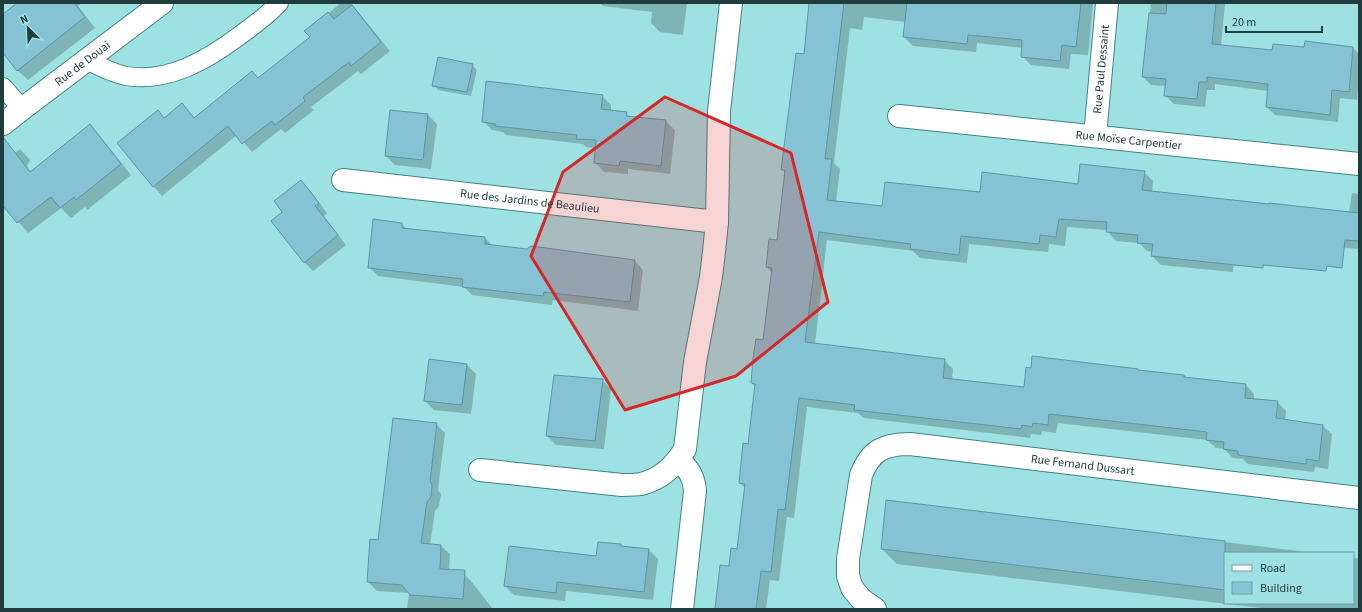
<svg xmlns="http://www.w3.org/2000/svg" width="1362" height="612" font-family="'Source Sans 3',sans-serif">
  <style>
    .shadow { fill: #0003 }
    .building { fill: #85c2d4; stroke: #5a96a8 }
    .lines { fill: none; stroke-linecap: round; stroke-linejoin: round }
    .lane-casing { stroke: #418385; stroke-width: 20 }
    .street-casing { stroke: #418385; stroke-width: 24 }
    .secondary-casing { stroke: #418385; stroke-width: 24 }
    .lane { stroke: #fff; stroke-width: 18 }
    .street { stroke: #fff; stroke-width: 22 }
    .secondary { stroke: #fff; stroke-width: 22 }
    .marked { fill: #d62828; fill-opacity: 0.2; stroke: #d62828; stroke-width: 3; stroke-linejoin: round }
    .labels { text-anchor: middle; stroke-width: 3.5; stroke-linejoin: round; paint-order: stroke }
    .street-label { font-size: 12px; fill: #203c3d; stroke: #9ee1e3 }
  </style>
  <rect width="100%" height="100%" fill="#9ee1e3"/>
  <!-- shadow -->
  <path class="shadow" d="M 18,3 L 82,3 L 78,6 L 95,28 L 28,80 L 17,70 L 3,51 L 3,16 Z
    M 341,3 L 351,3 L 390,51 L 361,74 L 358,71 L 311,107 L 314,110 L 285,133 L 281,129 L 252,152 L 237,135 L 162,196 L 154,187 L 118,144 L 158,112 L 165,119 L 182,105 L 195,118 L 259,79 L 311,37 L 306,31 Z
    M 600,3 L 687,3 L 683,35 L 660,32 L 651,23 L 652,12 L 603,6 Z
    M 810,3 L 1093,3 L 1088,55 L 1071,54 L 1069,69 L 1031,65 L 1022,56 L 1023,48 L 977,43 L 976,52 L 913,46 L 904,37 L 906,22 L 864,17 L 862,30 L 850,28 L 834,163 L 840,169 L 836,202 L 883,207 L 981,193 L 1078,185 L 1144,172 L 1153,181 L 1152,192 L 1349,212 L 1352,193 L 1359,194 L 1359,249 L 1236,238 L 1233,272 L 1161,265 L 1152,256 L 1153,252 L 1147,251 L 1139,243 L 1116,241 L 1108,232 L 1108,230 L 1067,227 L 1065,246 L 1049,244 L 1048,252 L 969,244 L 967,263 L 920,258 L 913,251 L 827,240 L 815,344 L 944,360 L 953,369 L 952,380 L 1025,388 L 1138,369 L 1139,371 L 1184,376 L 1186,378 L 1246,385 L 1254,394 L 1254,400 L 1277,402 L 1286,411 L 1285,421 L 1323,426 L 1332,434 L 1328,469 L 1315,467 L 1314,472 L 1248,464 L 1243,459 L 1233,458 L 1224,449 L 1216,448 L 1207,440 L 1058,423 L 1056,433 L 1042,431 L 1041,435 L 1031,434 L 1030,438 L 864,418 L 858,413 L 807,407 L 794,518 L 787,517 L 779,581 L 770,580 L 766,609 L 716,609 L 730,567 L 738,550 L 745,488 L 740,483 L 748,445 L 755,386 L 752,383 L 764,341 L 772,273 L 767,267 L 778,241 L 786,174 L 782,169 L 805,55 Z
    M 1151,3 L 1225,3 L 1221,46 L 1273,51 L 1305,48 L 1306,43 L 1353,48 L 1359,54 L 1359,77 L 1357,100 L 1340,98 L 1338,122 L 1275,115 L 1267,107 L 1268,91 L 1215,84 L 1215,90 L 1207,90 L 1205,107 L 1174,104 L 1165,95 L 1166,86 L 1151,85 L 1143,77 Z
    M 472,65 L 477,70 L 471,96 L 438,90 L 434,85 Z
    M 602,96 L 611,105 L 611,111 L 626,113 L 630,117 L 666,121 L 675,130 L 670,174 L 628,169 L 628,174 L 604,172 L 595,162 L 596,148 L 586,147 L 583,144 L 506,135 L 503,132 L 492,130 L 483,121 Z
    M 428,115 L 437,124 L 431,169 L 395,165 L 386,156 Z
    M 90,125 L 100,136 L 131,175 L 87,210 L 85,207 L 71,218 L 61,208 L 28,233 L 6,207 L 3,212 L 3,163 L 20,149 L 30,160 L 27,166 L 31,172 Z
    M 301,181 L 310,190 L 327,213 L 324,216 L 346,245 L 313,271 L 304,262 L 284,212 Z
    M 402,224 L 408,230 L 485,238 L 493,246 L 634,260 L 643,270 L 638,311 L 553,300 L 552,305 L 472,295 L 464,287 L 378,276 L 369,267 Z
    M 467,365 L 476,374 L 471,414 L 434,410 L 425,401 Z
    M 602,380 L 611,389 L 604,449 L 556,445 L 547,436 Z
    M 436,424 L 445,433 L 438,490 L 441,494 L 439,506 L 435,511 L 430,545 L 441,546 L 450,554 L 449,570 L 461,571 L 470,580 L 493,609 L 407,609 L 409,593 L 377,591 L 368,582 L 379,541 Z
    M 887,501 L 1315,553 L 1225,553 L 1225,603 L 1353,603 L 1353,558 L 1359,558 L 1359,609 L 1269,609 L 897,564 L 882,549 Z
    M 622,547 L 649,550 L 658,559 L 653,600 L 566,591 L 565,601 L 514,595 L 505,586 L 597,557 Z"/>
  <!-- building -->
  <path class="building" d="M 17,3 L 74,3 L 85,17 L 17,71 L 3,53 L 3,14 Z
    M 809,3 L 844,3 L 825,159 L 832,159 L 827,200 L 882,206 L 885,182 L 980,192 L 982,172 L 1078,184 L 1080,164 L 1145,171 L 1142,190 L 1269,204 L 1269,203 L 1359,213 L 1359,241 L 1345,240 L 1342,268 L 1327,266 L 1326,271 L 1263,265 L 1263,268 L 1151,256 L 1153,244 L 1137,243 L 1138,235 L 1106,232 L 1107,222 L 1059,219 L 1056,237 L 1040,235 L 1039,244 L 961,236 L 959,255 L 910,249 L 911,244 L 819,232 L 805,342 L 945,359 L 943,378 L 1024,387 L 1026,367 L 1031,368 L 1032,356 L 1138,369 L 1138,370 L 1184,375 L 1184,377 L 1246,384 L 1245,398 L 1278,401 L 1276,418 L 1323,425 L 1319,461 L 1306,459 L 1306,464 L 1238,455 L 1238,451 L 1223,449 L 1224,442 L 1206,440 L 1207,432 L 1049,414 L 1048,425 L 1033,423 L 1032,427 L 1022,425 L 1021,429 L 854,410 L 855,405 L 799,398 L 785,510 L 778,509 L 771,572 L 761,571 L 756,609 L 715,609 L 720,565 L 729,566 L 731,548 L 737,549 L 745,484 L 739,483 L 743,443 L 748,444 L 755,384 L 751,383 L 753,358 L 756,339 L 763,340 L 772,268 L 766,267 L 769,239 L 777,240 L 785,170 L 781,170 L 796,53 L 804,54 Z
    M 907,3 L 1081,3 L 1076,47 L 1062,45 L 1060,61 L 1021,57 L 1022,40 L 968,35 L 967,44 L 903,37 Z
    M 1167,3 L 1216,3 L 1212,44 L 1272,50 L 1273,44 L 1304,47 L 1305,41 L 1353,47 L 1349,92 L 1332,90 L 1330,115 L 1266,107 L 1268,84 L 1207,77 L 1207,82 L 1199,82 L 1197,99 L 1164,96 L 1166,79 L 1142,77 L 1149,13 L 1166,14 Z
    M 352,5 L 381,42 L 351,66 L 349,62 L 303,97 L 305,101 L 275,125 L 272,121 L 242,144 L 228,126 L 153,187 L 117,143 L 158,110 L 164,118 L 182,103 L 194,118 L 252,71 L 258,78 L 310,37 L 304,31 L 328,12 L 334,19 Z
    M 438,57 L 473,64 L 467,92 L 432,86 Z
    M 486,81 L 603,95 L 601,109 L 627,112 L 626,116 L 666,120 L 661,166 L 620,161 L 619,166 L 594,163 L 596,140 L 576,139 L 577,135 L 495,126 L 496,124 L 482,122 Z
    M 390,110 L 428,114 L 423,160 L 385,156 Z
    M 90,124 L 121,164 L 76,200 L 74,197 L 60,208 L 51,197 L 17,223 L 3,206 L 3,137 L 30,172 Z
    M 301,180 L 319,203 L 315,206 L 338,235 L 304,263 L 271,221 L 282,212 L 274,201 Z
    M 373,219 L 402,223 L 402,228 L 485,237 L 485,244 L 527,249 L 531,246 L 635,260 L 630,302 L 544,292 L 543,296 L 462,287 L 463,279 L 368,268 Z
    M 429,359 L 467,364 L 462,405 L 424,401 Z
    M 554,375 L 603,379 L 595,441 L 546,436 Z
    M 393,418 L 437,423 L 430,481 L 432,485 L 431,497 L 427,502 L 421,543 L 441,545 L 440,569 L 465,570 L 463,599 L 410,595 L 402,585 L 367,582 L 370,539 L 378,540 Z
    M 886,500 L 1225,541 L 1225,590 L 881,549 Z
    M 598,542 L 621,544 L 621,546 L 649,549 L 644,592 L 557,582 L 556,593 L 504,586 L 509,546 L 596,556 Z"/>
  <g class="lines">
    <!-- lane casing -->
    <g class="lane-casing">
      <path id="lane" d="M 87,60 C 100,67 112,73 126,76 C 168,83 207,60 239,36 C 253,26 267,16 279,3
        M 3,87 L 22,109"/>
    </g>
    <!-- street casing -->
    <g class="street-casing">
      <g id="street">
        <path id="s1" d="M 899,116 L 1359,164"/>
        <path id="s2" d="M 1095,136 L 1107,3"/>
        <path id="s3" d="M 343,180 L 717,222"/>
        <path d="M 679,459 C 689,471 694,476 695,491 L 682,609"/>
        <path d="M 480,470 L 622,485 C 628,485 635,485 641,484 C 661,479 675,466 685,449 L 695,362 L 711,277 L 714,252 L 717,222 L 719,111 L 731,3"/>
        <path id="s4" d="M 875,609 L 861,599 L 852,588 L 848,576 L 848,559 L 861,475 C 871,450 884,444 910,444 L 1359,498"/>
      </g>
    </g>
    <!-- secondary casing -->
    <g class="secondary-casing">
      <g id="secondary">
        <path id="s5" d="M 3,124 L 22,109 L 162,3"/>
      </g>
    </g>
    <!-- lane -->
    <use href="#lane" class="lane"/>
    <!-- street -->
    <use href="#street" class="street"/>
    <!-- secondary -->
    <use href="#secondary" class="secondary"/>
  </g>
  <!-- marked area -->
  <path class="marked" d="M 665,97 L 791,153 L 828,302 L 736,376 L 625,410 L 531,256 L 563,172 Z"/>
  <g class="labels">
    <!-- street labels -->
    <g class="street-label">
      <text dy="4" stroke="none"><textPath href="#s5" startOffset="100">Rue de Douai</textPath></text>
      <text dy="4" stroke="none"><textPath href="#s2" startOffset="67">Rue Paul Dessaint</textPath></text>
      <text dy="4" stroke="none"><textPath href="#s1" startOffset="231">Rue Moïse Carpentier</textPath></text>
      <text dy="4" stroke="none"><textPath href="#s3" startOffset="188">Rue des Jardins de Beaulieu</textPath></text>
      <text dy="4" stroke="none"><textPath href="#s4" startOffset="383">Rue Fernand Dussart</textPath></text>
    </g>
  </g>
  <!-- border -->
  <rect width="1362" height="612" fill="none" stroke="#203c3d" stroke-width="8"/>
  <!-- legend -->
  <rect x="1224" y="552" width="130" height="52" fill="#9ee1e3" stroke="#6c9fa1"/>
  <rect x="1232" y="565" width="20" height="6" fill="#ffffff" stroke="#6c9fa1"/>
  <text x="1260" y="572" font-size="12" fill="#203c3d">Road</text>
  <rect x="1232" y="582" width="20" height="12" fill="#85c2d4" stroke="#6c9fa1"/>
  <text x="1260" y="592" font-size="12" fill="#203c3d">Building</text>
  <!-- north arrow -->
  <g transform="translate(28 28) rotate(336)" stroke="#9ee1e3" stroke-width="3" paint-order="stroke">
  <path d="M0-3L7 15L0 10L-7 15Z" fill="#203c3d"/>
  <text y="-6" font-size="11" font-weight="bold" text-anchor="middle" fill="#203c3d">N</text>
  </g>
  <!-- scale -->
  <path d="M1226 26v6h96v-6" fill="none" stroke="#203c3d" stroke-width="2"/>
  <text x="1232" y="26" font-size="12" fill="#203c3d" stroke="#9ee1e3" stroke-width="3" paint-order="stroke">20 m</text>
</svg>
